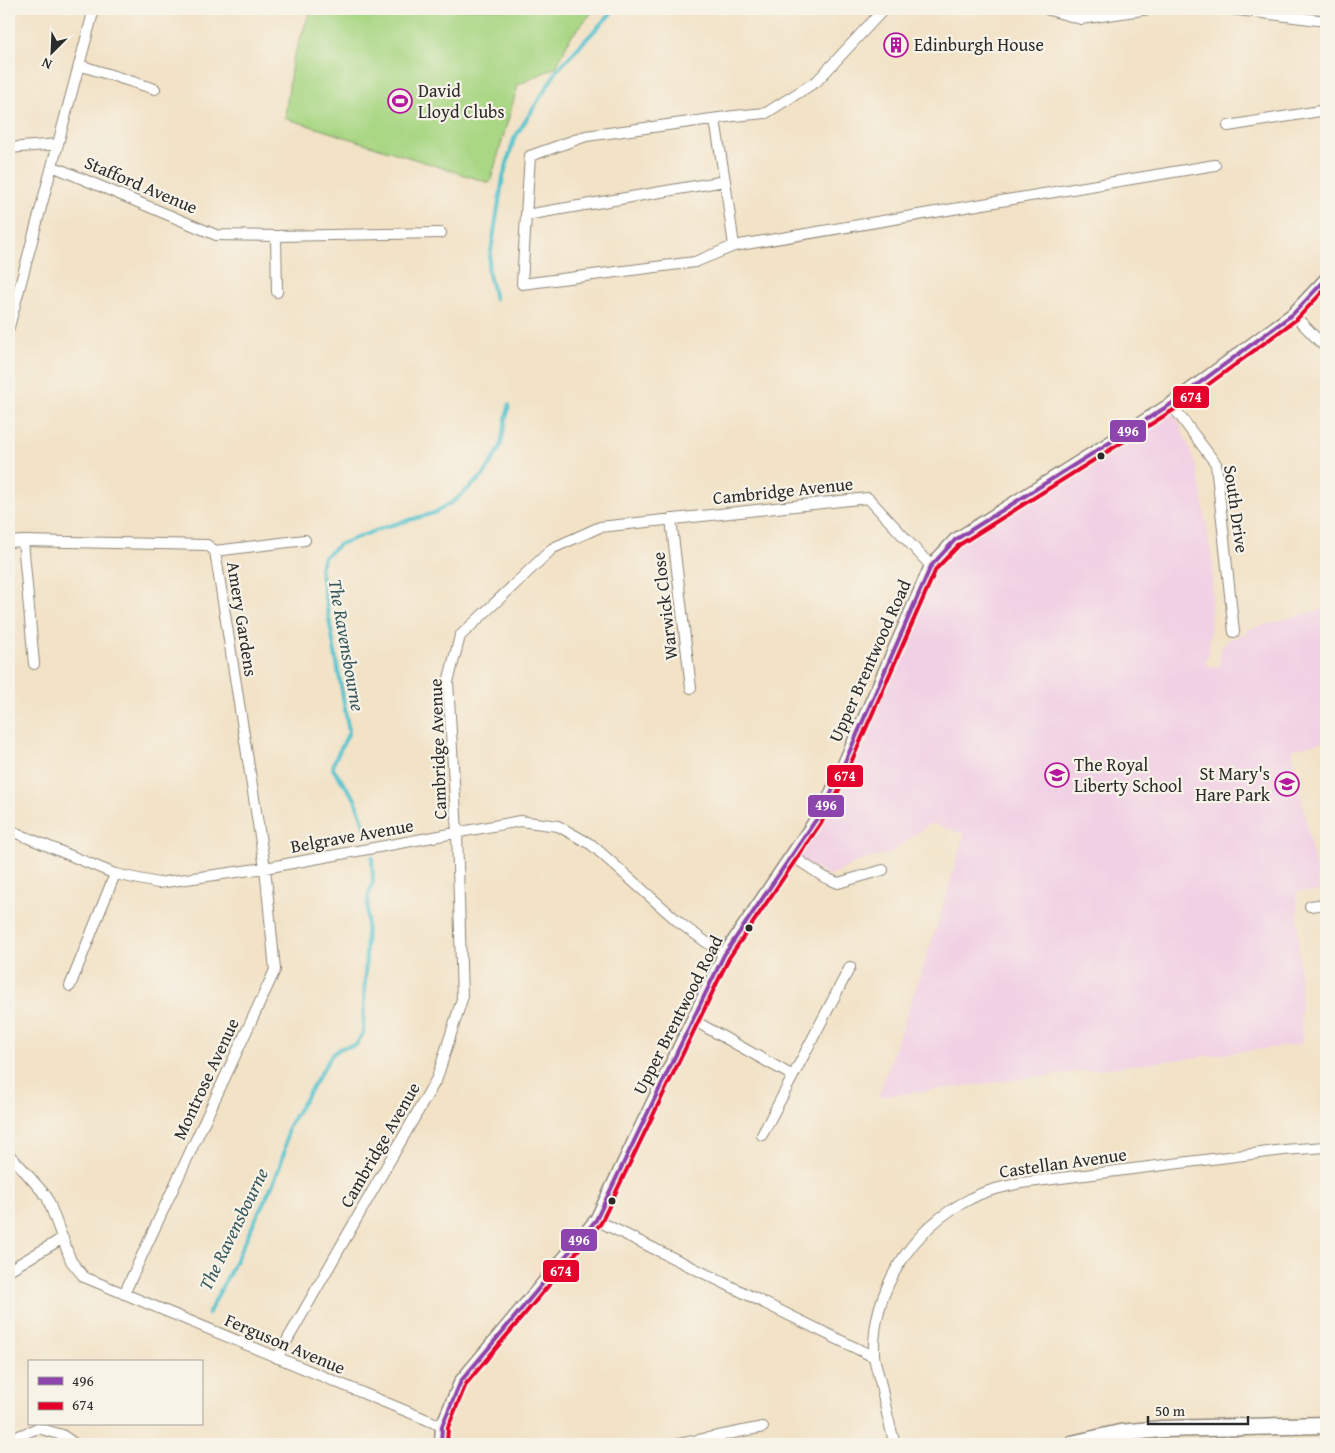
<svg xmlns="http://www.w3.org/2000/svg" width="1335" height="1453" font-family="'Gentium Book Plus',serif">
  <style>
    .built { fill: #f1d0e4 }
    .green { fill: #a9d784; stroke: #6a8158 }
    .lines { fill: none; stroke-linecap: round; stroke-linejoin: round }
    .stream { stroke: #55c2cd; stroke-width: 4 }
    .minor-casing { stroke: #8e8678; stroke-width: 12 }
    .tertiary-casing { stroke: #8e8678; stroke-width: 15 }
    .primary-casing { stroke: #8e8678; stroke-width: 19 }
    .minor { stroke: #fff; stroke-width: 10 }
    .tertiary { stroke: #fff; stroke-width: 12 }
    .primary { stroke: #fff; stroke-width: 16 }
    .bus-1-casing { stroke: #f7f3e8; stroke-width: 8 }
    .bus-2-casing { stroke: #f7f3e8; stroke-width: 8 }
    .bus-1 { stroke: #8e44ad; stroke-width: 4 }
    .bus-2 { stroke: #e4002b; stroke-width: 4 }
    .bus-dot { fill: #2b2b2b; stroke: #f7f3e8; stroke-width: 2 }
    .labels { text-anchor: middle; stroke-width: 4.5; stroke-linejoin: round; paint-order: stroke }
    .poi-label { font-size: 18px; fill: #2b2b2b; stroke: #f7f3e8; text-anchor: start }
    .street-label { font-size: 18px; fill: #2b2b2b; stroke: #f7f3e8 }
    .water-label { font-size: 19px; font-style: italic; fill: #38585c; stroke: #f7f3e8 }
    .line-badge { stroke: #f7f3e8; stroke-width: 2 }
    .badge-label { font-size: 14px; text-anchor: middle; font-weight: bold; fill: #fff }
  </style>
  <rect width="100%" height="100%" fill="#f7f3e8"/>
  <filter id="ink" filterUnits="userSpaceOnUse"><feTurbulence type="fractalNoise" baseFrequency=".02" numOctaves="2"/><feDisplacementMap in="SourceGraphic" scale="10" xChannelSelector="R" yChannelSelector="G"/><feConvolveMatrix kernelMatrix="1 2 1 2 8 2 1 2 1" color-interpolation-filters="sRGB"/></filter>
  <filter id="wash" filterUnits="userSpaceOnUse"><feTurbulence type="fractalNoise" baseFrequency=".0096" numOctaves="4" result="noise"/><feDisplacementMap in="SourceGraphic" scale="20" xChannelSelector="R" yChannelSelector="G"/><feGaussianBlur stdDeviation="1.12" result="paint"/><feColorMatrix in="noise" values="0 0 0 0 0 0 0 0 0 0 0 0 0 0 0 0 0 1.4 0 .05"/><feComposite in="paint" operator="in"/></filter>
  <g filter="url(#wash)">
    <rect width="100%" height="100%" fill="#f2e2c6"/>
    <!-- built -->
    <path class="built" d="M 1171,404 L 1195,462 L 1201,489 L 1213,566 L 1209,654 L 1205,660 L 1209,667 L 1219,666 L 1221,649 L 1226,641 L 1245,633 L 1246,630 L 1326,608 L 1326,741 L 1292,749 L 1320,892 L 1297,891 L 1302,1044 L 878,1097 L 939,919 L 964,834 L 930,823 L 891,853 L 854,863 L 830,876 L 792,856 L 826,805 L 931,566 L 955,540 Z"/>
    <!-- green -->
    <path class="green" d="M 311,9 L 595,9 L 570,38 L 556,67 L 518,85 L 490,183 L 285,118 L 292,62 Z"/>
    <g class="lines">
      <!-- stream -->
      <path class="stream" d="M 495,299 L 488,270 L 503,177 L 514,139 L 558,69 L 615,9
        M 367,833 L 355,799 L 333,769 L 334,762 L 349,732 L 320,568 L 324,557 L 340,544 L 385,527 L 434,513 L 454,501 L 483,476 L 500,448 L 509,405
        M 208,1314 L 232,1268 L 276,1177 L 284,1153 L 288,1127 L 331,1056 L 341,1048 L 356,1045 L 363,1033 L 368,896 L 373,882 L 372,857"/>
    </g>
  </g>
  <g filter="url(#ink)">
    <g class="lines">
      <!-- minor casing -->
      <g class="minor-casing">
        <path id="minor" d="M 1046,9 L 1081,19 L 1149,9
          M 1230,9 L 1326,21
          M 79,65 L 155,89
          M 715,120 L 725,181 L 526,215 L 530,156 L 586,136 L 734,116 L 766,113 L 817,81 L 884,9
          M 1228,126 L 1326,110
          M 9,148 L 58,144
          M 52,166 L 216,235 L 276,236 L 441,233
          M 725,181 L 734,246 L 1215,165
          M 526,215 L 522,284 L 695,262 L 734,246
          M 276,236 L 277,292
          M 1293,314 L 1326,348
          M 9,327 L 94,9
          M 1171,404 L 1216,464 L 1234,632
          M 671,519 L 691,688
          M 23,541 L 34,664
          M 9,542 L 23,541 L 207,545 L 215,551 L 265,868 L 275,970 L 124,1294
          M 215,551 L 305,540
          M 9,830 L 115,874 L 158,883 L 265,868 L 520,821 L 558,826 L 592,845 L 681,924 L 724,955
          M 792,856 L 824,877 L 838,883 L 883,870
          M 1310,906 L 1326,904
          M 70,986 L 115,874
          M 693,1020 L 793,1076 L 850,967
          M 762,1135 L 793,1076
          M 9,1155 L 21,1167 L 47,1197 L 71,1261 L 84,1277 L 442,1426
          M 596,1220 L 874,1357
          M 9,1270 L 63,1238
          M 277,1358 L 437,1078 L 462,999 L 457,833 L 448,682 L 460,636 L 553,548 L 600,527 L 868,498 L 931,566
          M 9,1440 L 38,1428 L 62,1435 L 75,1444
          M 679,1444 L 763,1427
          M 895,1444 C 889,1425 885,1405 881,1385 C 879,1376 875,1365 874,1355 C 872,1290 912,1228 970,1199 C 986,1190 1004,1187 1021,1183 L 1284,1150 L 1326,1147"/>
      </g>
      <!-- tertiary casing -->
      <g class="tertiary-casing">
        <path id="tertiary" d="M 441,1444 L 442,1426 L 461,1381 L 596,1220 L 724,955 L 826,805 L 931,566 L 955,540 L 1171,404 L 1293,314 L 1326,279"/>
      </g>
      <!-- primary casing -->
      <g class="primary-casing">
        <path id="primary" d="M 1072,1444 L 1120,1433 L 1162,1429 L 1326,1425"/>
      </g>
      <!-- minor -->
      <use href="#minor" class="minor"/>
      <!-- tertiary -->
      <use href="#tertiary" class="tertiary"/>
      <!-- primary -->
      <use href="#primary" class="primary"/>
      <!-- bus-1 casing -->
      <g class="bus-1-casing">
        <path id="bus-1" d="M 441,1444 L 442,1426 L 461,1381 L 596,1220 L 724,955 L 826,805 L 931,566 L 955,540 L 1171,404 L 1293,314 L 1326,279"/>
      </g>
      <!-- bus-2 casing -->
      <g class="bus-2-casing">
        <path id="bus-2" d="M 447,1444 L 448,1427 L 466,1384 L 601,1223 L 729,958 L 831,808 L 936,569 L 959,545 L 1175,409 L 1297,319 L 1326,288"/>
      </g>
      <!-- bus-1 -->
      <use href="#bus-1" class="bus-1"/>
      <!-- bus-2 -->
      <use href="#bus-2" class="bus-2"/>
    </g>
  </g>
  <!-- icons -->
  <defs>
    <g id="building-ring" transform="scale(1.25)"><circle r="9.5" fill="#f7f3e8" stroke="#b5179e" stroke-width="1.5"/><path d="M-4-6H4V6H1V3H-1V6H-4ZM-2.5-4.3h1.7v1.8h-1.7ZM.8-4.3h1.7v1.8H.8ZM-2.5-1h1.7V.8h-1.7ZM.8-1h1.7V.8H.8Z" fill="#b5179e"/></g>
    <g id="stadium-ring" transform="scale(1.25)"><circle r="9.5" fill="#f7f3e8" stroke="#b5179e" stroke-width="1.5"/><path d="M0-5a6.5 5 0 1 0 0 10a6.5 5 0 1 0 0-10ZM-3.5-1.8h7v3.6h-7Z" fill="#b5179e"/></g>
    <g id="school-ring" transform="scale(1.25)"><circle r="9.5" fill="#f7f3e8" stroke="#b5179e" stroke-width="1.5"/><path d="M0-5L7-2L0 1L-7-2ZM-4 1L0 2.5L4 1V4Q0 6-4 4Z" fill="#b5179e"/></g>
  </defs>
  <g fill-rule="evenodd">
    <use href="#building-ring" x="896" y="45"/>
    <use href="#stadium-ring" x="400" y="101"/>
    <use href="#school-ring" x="1057" y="775"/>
    <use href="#school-ring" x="1287" y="784"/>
  </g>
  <!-- markers -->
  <g class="bus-dot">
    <circle cx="1101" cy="456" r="4.5"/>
    <circle cx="749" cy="928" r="4.5"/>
    <circle cx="612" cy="1201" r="4.5"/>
  </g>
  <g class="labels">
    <!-- poi labels -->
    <g class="poi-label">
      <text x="914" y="51">Edinburgh House</text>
      <text x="418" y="97">David<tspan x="418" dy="21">Lloyd Clubs</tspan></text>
      <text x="1074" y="771">The Royal<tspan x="1074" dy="21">Liberty School</tspan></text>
      <text x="1270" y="780" text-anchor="end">St Mary's<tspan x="1270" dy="21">Hare Park</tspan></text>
    </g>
    <!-- street labels -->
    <g class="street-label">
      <text transform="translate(141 185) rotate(23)" y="6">Stafford Avenue</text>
      <text transform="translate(783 491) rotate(-6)" y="6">Cambridge Avenue</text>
      <text transform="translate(1236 509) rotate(82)" y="6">South Drive</text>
      <text transform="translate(665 606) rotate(-97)" y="6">Warwick Close</text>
      <text transform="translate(242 619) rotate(81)" y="6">Amery Gardens</text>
      <text transform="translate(870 661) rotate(-66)" y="6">Upper Brentwood Road</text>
      <text transform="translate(438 749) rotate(-92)" y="6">Cambridge Avenue</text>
      <text transform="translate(352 836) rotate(-10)" y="6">Belgrave Avenue</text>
      <text transform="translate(678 1015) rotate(-63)" y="6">Upper Brentwood Road</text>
      <text transform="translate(206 1079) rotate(-65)" y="6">Montrose Avenue</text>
      <text transform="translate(380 1145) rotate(-60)" y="6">Cambridge Avenue</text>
      <text transform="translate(1063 1163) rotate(-8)" y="6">Castellan Avenue</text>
      <text transform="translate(285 1344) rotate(23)" y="6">Ferguson Avenue</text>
    </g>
    <!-- water labels -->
    <g class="water-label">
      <text transform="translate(347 645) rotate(80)" y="7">The Ravensbourne</text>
      <text transform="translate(233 1229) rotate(-64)" y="7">The Ravensbourne</text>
    </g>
  </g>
  <g class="line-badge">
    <rect x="1172" y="385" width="38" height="24" rx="5" fill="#e4002b"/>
    <rect x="1109" y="419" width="38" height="24" rx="5" fill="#8e44ad"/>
    <rect x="826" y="764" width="38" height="24" rx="5" fill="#e4002b"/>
    <rect x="807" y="794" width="38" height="24" rx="5" fill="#8e44ad"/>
    <rect x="560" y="1228" width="38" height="24" rx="5" fill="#8e44ad"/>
    <rect x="542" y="1259" width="38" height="24" rx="5" fill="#e4002b"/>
  </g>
  <g class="badge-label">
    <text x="1191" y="402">674</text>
    <text x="1128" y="436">496</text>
    <text x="845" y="781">674</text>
    <text x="826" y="810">496</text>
    <text x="579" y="1245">496</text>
    <text x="561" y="1276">674</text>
  </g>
  <!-- margin -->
  <rect width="1335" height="1453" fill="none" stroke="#f7f3e8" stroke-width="30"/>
  <!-- legend -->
  <rect x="28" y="1360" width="175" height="65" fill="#f7f3e8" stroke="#a5a39c"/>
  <rect x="38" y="1377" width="25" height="8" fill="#8e44ad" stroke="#a5a39c"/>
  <text x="72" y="1386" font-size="15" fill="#2b2b2b">496</text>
  <rect x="38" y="1402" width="25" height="8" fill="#e4002b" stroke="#a5a39c"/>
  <text x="72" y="1410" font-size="15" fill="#2b2b2b">674</text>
  <!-- north arrow -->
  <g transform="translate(52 52) rotate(204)" stroke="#f7f3e8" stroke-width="4" paint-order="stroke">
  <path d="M0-4L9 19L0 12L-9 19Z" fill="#2b2b2b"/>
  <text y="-8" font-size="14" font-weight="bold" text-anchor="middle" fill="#2b2b2b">N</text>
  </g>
  <!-- scale -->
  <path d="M1148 1416v8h100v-8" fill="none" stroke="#2b2b2b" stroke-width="2.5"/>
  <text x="1155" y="1416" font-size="15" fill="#2b2b2b" stroke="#f7f3e8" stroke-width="4" paint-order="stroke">50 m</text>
</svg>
